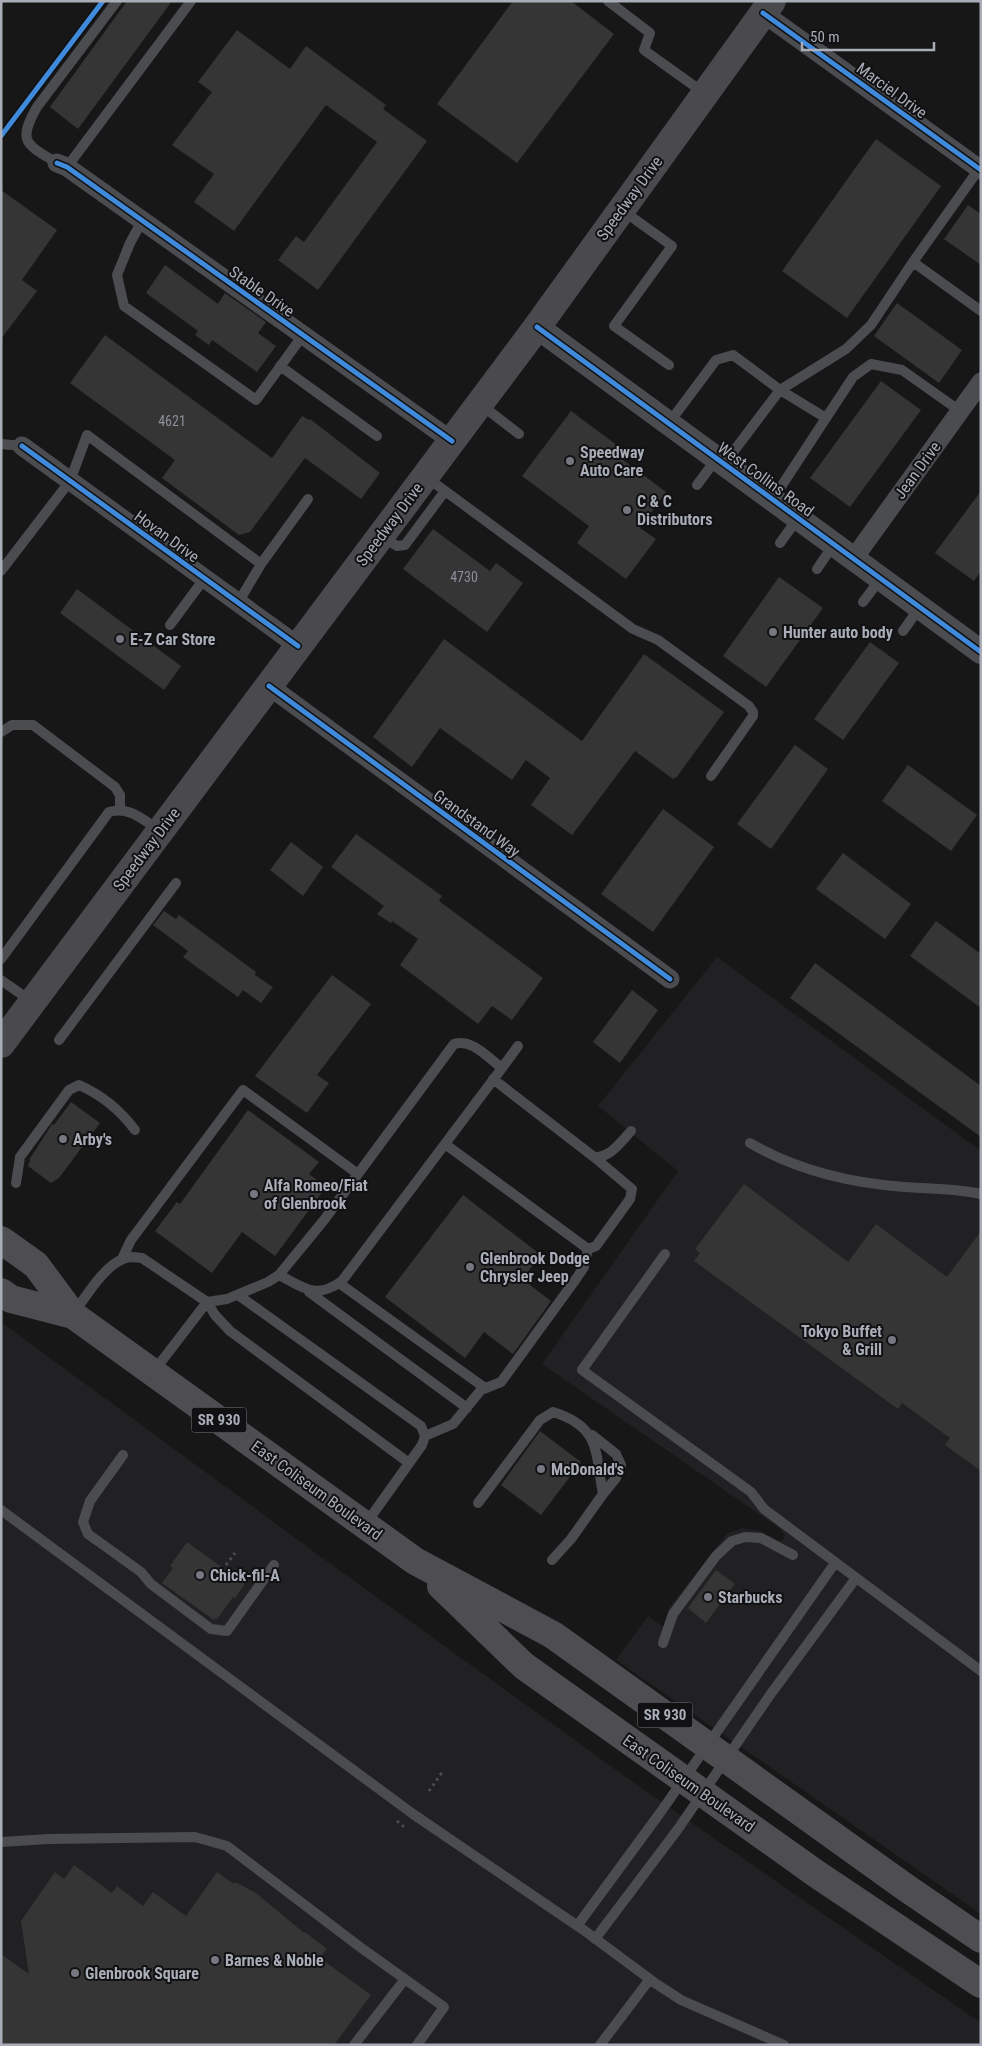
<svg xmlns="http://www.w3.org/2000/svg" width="982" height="2046" font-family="'Roboto Condensed',sans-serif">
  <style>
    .built { fill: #212123 }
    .building { fill: #353536 }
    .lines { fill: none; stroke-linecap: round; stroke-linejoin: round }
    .path { stroke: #4d4e52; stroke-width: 3; stroke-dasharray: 2.5 4; stroke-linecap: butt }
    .service { stroke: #4b4c50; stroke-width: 10 }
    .minor { stroke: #4b4c50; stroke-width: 19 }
    .tertiary { stroke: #4b4c50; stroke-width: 24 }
    .secondary { stroke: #4a4a4e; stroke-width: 28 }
    .trunk { stroke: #4e4e52; stroke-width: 28 }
    .cycleway-casing { stroke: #111113; stroke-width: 8 }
    .cycleway { stroke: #408adc; stroke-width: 5 }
    .poi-dot { fill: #757880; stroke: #111113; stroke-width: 2 }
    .labels { text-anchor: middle; stroke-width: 4; stroke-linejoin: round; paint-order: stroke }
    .number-label { font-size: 14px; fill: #8b8f98 }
    .shield { fill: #111113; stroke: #7b7e86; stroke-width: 1 }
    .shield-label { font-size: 15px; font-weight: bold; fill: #a8adb8 }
    .street-label { font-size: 16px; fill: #a8adb8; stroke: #111113 }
    .poi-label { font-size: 16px; font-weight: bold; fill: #a8adb8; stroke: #111113; text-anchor: start }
  </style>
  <rect width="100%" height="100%" fill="#171717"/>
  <!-- built -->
  <path class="built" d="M 717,957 L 981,1151 L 981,1914 L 616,1660 L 648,1616 L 662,1626 L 665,1624 L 669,1608 L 727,1534 L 742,1528 L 760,1531 L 779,1541 L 783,1540 L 785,1536 L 779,1528 L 743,1503 L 542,1364 L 678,1171 L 598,1106 Z
    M 1,1322 L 324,1559 L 637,1785 L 981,2023 L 981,2045 L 1,2045 Z"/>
  <!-- building -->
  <path class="building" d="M 127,1 L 172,1 L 78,129 L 50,107 Z
    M 513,1 L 571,1 L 614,34 L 517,163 L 437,104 Z
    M 237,30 L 290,69 L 306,46 L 386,105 L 383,109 L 427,141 L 318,290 L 278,260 L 296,236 L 304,242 L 377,142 L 326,105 L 234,231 L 194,202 L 214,174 L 172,145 L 212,92 L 198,82 Z
    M 876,139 L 941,186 L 847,318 L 782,271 Z
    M 1,190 L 57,230 L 22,280 L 37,291 L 1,339 Z
    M 968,205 L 981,214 L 981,265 L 944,239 Z
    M 165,265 L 218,304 L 225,293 L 266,322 L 258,333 L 276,346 L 257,372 L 212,340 L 209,345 L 195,335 L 198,331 L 146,293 Z
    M 897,303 L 962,350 L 939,383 L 874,336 Z
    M 105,335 L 272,458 L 302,416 L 309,420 L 310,419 L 380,473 L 361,499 L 305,458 L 250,532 L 239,535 L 162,478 L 175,460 L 70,383 Z
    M 881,381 L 921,410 L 850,507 L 810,478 Z
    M 571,411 L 618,446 L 614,453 L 666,492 L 640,528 L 656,539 L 626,579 L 577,543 L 589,526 L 522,476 Z
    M 981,491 L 981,571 L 974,581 L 935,553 Z
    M 433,529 L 490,571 L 496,563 L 523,583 L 487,632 L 403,569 Z
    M 779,577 L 823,608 L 766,687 L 723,656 Z
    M 77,589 L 181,666 L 164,690 L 60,613 Z
    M 444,639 L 582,741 L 644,654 L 724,712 L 676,778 L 675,777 L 673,779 L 635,751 L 572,835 L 531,805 L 550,778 L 526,760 L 512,780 L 440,728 L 412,767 L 373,737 Z
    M 870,642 L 899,663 L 843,740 L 814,719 Z
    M 795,745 L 828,769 L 771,849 L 737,824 Z
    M 908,765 L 977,815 L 951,851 L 882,801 Z
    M 663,809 L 714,847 L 653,932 L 601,894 Z
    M 356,834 L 442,896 L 439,901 L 543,978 L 512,1020 L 492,1006 L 478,1024 L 400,965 L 418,939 L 392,921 L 391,923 L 377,914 L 384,906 L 331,867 Z
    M 291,842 L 323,867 L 303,896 L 270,870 Z
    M 843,853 L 911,904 L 885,939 L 816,889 Z
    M 164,911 L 176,919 L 179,915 L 256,972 L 255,975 L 273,987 L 261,1003 L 243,990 L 238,997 L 183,957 L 188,951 L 153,925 Z
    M 936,921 L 981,954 L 981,1008 L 910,956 Z
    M 815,963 L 981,1086 L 981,1137 L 790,998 Z
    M 332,975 L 371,1004 L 317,1075 L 329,1083 L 307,1113 L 255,1076 Z
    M 632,990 L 658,1010 L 620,1063 L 593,1042 Z
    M 71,1102 L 100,1123 L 59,1178 L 51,1183 L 28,1166 L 30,1160 L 29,1160 L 52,1124 L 54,1125 Z
    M 248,1110 L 319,1162 L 309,1174 L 326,1187 L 275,1256 L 242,1232 L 212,1273 L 155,1231 L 177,1202 L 180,1204 Z
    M 744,1184 L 848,1262 L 876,1224 L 947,1277 L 981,1231 L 981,1471 L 945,1445 L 950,1438 L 902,1403 L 898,1409 L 694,1261 L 700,1253 L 695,1249 Z
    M 463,1195 L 541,1255 L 522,1279 L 551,1301 L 513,1354 L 484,1332 L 465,1358 L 385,1297 Z
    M 540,1431 L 581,1462 L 541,1515 L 501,1485 Z
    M 187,1542 L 245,1584 L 235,1598 L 233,1597 L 217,1619 L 215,1618 L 214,1620 L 162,1583 L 173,1568 L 170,1566 Z
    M 716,1570 L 735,1584 L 706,1623 L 688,1608 Z
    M 74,1865 L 112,1893 L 117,1886 L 143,1906 L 153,1892 L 186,1916 L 217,1872 L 234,1884 L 235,1882 L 256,1893 L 304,1933 L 305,1932 L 327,1949 L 320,1958 L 371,1995 L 334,2045 L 1,2045 L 1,1954 L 29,1974 L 21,1921 L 55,1872 L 64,1879 Z"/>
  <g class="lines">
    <!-- path -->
    <path class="path" d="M 226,1565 L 235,1553
      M 429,1791 L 443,1771
      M 397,1821 L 404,1827"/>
    <!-- service -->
    <path class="service" d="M 608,1 L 650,33 L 644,50 L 704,93
      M 57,163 C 26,144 17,142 37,107 L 117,1
      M 67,167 L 191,1
      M 622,210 L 672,246 L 614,326 L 669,365
      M 142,221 L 130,243 L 117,275 L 124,306 L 256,400 L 303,335
      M 913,262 L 981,311
      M 280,366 L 377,436
      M 480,404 L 519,434
      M 669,423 L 716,360 L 733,355 L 780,390 L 826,418 L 853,377 L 871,364 L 902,370 L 960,411
      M 1,444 L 22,446
      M 724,464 L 780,390 L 846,349 L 871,325 L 913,262 L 979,169
      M 426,477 L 633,629 L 658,640 L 749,706 L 753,712 L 753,716 L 711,776
      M 697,485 L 717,458
      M 773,499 L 826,418
      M 382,537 L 397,546 L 405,545 L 445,491
      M 780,543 L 798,518
      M 817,569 L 834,544
      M 1,571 L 70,481 L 87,435 L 261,564
      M 863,602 L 881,578
      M 238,603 L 261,564 L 308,499
      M 170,625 L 204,579
      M 903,631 L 920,607
      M 1,732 L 12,725 L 33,725 L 115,787 L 120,795 L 120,809
      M 1,959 L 109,812 C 130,806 142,820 160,830
      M 1,980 L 31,1001
      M 59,1040 L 176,883
      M 502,1068 L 518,1046
      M 493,1079 L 594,1157 C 610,1158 621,1142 631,1131
      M 750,1143 C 796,1170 851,1183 904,1187 C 931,1189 954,1188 981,1194
      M 445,1144 L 588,1249 L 596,1246 L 630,1199 L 632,1189 L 594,1157
      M 16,1183 L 20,1157 L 69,1090 L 79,1085 C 102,1095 120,1110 135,1130
      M 665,1254 L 582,1370 L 751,1492 L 764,1509 L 981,1671
      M 122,1259 L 131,1240 L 243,1090 L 358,1174
      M 279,1275 C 305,1288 315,1300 342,1281 L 502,1068 C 488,1058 472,1038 454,1044 L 324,1220 L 279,1275 L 268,1282 L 227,1299 L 207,1302 L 215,1315 L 230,1331 L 409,1463
      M 339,1283 L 485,1388
      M 309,1292 L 467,1408
      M 238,1295 L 421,1426 L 425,1436 L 422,1445 L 365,1525
      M 73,1314 C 86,1297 103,1267 123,1259 C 129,1256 135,1257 142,1258 L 207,1302 L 154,1371
      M 592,1435 L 616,1454 L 621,1465 L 616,1478 L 603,1494
      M 425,1436 L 453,1424 L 481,1390 L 501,1382 L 576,1279 L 584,1267 L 588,1249
      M 123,1455 L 90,1501 L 83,1522 L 88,1534 L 141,1572 L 151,1584 L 211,1629 L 227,1631 L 274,1565
      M 478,1503 L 540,1420 L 553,1412 C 601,1427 595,1452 603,1494 L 571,1539 L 552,1560
      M 1,1510 L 413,1814 L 585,1931 L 655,1983 L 681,2000 L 784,2045
      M 663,1643 L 673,1614 L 716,1556 L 732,1541 L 745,1537 L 761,1538 L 793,1555
      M 1,1842 L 48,1839 L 195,1837 L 227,1846 L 360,1947 L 444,2007 L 417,2045
      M 577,1926 L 660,1813 L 835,1563
      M 595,1939 L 678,1829 L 770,1695 L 856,1578
      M 354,2045 L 405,1979
      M 600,2045 L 650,1979"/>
    <!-- minor -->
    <path class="minor" d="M 763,13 L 981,170
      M 57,163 L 67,167 L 452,441
      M 22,446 L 298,646
      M 854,558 L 981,382
      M 269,686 L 670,979"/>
    <!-- tertiary -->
    <path class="tertiary" d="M 537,327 L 981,652"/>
    <!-- secondary -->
    <path class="secondary" d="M 1,1044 L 537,327 L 772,1"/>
    <!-- trunk -->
    <path class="trunk" d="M 1,1240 L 36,1265 L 73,1315 L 415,1561 L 553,1635 L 905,1887 L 981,1939
      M 1,1292 L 11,1299 L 73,1315
      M 441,1586 L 524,1666 L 818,1875 L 981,1984"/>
    <!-- cycleway casing -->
    <g class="cycleway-casing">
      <path id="cycleway" d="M 763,13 L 981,170
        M 1,136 L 103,1
        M 57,163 L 67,167 L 452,441
        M 537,327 L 981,652
        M 22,446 L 298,646
        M 269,686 L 670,979"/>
    </g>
    <!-- cycleway -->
    <use href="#cycleway" class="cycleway"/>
  </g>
  <!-- markers -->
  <g class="poi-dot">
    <circle cx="570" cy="461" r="5"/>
    <circle cx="627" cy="510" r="5"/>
    <circle cx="773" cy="632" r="5"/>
    <circle cx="120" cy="639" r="5"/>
    <circle cx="63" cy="1139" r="5"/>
    <circle cx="254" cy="1194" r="5"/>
    <circle cx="470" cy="1267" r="5"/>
    <circle cx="892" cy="1340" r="5"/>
    <circle cx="541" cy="1469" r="5"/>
    <circle cx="200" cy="1575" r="5"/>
    <circle cx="708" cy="1597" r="5"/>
    <circle cx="215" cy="1960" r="5"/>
    <circle cx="75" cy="1973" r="5"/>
  </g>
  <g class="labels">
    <!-- number labels -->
    <g class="number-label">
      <text x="172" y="426">4621</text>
      <text x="464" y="582">4730</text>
    </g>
    <!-- shield labels -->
    <g class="shield">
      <rect x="191.5" y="1407.5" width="55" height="25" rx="4"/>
      <rect x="637.5" y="1702.5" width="55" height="25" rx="4"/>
    </g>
    <g class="shield-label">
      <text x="219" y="1425">SR 930</text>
      <text x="665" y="1720">SR 930</text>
    </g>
    <!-- street labels -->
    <g class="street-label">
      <text transform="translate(892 90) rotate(36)" y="6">Marciel Drive</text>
      <text transform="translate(629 198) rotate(-54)" y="6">Speedway Drive</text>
      <text transform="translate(262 291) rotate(35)" y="6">Stable Drive</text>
      <text transform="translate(917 470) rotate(-54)" y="6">Jean Drive</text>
      <text transform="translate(766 479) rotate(36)" y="6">West Collins Road</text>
      <text transform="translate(389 524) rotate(-53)" y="6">Speedway Drive</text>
      <text transform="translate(167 536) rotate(36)" y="6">Hovan Drive</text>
      <text transform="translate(477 823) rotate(36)" y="6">Grandstand Way</text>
      <text transform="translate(146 849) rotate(-53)" y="6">Speedway Drive</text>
      <text transform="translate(317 1490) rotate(36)" y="6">East Coliseum Boulevard</text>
      <text transform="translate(689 1783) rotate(35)" y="6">East Coliseum Boulevard</text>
    </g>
    <!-- poi labels -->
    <g class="poi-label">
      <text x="580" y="458">Speedway<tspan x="580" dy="18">Auto Care</tspan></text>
      <text x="637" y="507">C &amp; C<tspan x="637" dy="18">Distributors</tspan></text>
      <text x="783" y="638">Hunter auto body</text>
      <text x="130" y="645">E-Z Car Store</text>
      <text x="73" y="1145">Arby's</text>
      <text x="264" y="1191">Alfa Romeo/Fiat<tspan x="264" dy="18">of Glenbrook</tspan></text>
      <text x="480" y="1264">Glenbrook Dodge<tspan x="480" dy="18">Chrysler Jeep</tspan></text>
      <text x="882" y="1337" text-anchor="end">Tokyo Buffet<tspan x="882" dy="18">&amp; Grill</tspan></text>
      <text x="551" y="1475">McDonald's</text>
      <text x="210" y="1581">Chick-fil-A</text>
      <text x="718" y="1603">Starbucks</text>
      <text x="225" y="1966">Barnes &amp; Noble</text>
      <text x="85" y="1979">Glenbrook Square</text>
    </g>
  </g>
  <!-- border -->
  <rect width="982" height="2046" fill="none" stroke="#a8adb8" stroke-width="5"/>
  <!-- scale -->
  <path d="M802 42v8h132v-8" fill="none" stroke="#a8adb8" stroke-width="2.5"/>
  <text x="810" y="42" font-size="15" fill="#a8adb8" stroke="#111113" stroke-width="4" paint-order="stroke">50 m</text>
</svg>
